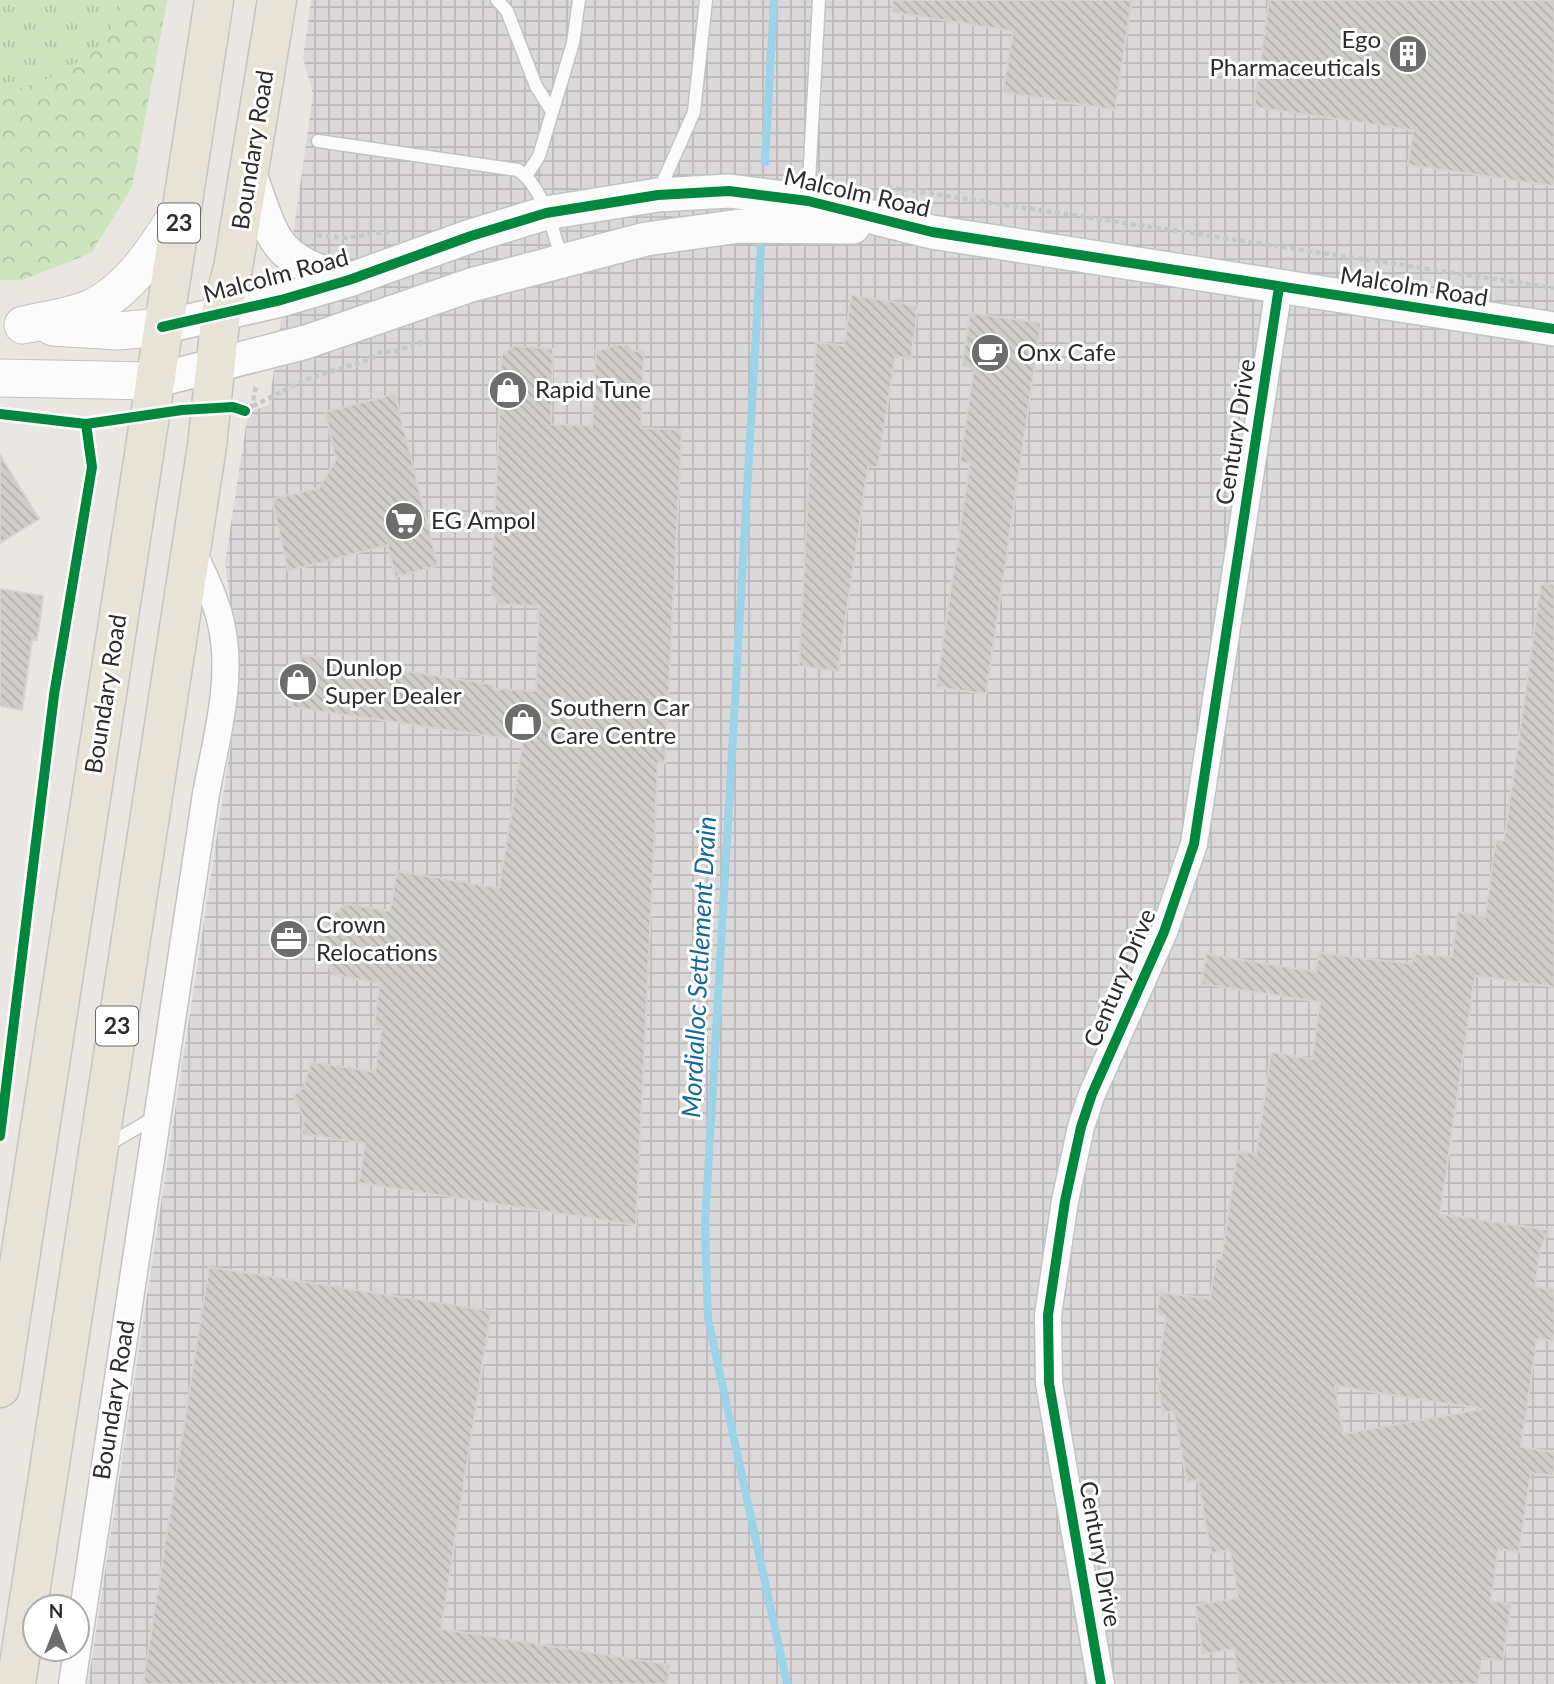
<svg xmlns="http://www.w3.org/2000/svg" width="1554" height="1684" font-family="Lato,sans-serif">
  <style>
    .industrial { fill: url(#industrial-grid) }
    .grass { fill: url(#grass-tufts) }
    .forest { fill: url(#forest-crowns) }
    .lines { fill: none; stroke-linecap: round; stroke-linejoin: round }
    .stream { stroke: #9bd3e7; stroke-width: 8 }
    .building { fill: url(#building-back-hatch); stroke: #d5d3cf; stroke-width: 2; fill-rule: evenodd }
    .service-casing { stroke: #c4c3c3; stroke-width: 15 }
    .minor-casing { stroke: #c4c3c3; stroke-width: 29 }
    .tertiary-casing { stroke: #c4c3c3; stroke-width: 36 }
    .secondary-casing { stroke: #c4c3c3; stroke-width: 39 }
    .primary-casing { stroke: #c6c4c2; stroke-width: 41 }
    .path { stroke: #c8c8c7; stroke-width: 4.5; stroke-dasharray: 5 3.5; stroke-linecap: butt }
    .service { stroke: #fcfbfb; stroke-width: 12 }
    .minor { stroke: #fcfbfb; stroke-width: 26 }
    .tertiary { stroke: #fcfbfb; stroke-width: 33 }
    .secondary { stroke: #fcfbfb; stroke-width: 37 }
    .primary { stroke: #e7e3d6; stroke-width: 38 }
    .cycleway-casing { stroke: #fff; stroke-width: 15 }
    .cycleway { stroke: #00873e; stroke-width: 10 }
    .labels { text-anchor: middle; stroke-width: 6; stroke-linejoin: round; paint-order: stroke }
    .shield { fill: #fff; stroke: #6b6b6b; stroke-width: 2 }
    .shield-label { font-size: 23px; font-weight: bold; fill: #2c2c2c }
    .poi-label { font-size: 24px; fill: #2c2c2c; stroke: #fff; text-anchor: start }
    .street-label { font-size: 24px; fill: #2c2c2c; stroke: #fff }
    .water-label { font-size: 26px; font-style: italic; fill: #156998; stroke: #fff }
  </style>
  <defs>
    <pattern id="industrial-grid" width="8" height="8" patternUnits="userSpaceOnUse" patternTransform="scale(1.75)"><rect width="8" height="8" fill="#dbd8da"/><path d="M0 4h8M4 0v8" fill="none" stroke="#bcbabb"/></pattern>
    <pattern id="grass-tufts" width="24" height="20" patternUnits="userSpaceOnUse" patternTransform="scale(1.75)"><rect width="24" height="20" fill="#cde4be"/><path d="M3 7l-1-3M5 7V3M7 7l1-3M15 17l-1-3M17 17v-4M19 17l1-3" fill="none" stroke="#b0c4a3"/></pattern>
    <pattern id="forest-crowns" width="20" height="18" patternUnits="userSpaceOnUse" patternTransform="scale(1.75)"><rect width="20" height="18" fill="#cde4be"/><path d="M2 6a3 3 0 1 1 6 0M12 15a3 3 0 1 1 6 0" fill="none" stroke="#b0c4a3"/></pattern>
    <pattern id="building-back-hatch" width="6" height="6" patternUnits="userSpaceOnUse" patternTransform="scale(1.75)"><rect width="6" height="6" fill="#cfcdca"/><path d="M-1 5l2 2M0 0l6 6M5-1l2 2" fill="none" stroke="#b2b0ae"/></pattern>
  </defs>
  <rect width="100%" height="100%" fill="#eae7e3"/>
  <!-- industrial -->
  <path class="industrial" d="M 311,0 L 1554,0 L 1554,1684 L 88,1684 L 238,697 L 240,671 L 225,563 L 248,412 L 269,405 L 313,94 L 303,58 Z"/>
  <!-- grass -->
  <path class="grass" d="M 0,0 L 167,0 L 132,187 L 91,253 L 22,280 L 0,280 Z"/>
  <!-- forest -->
  <path class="forest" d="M 119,0 L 167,0 L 132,187 L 91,253 L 22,280 L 0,280 L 0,95 L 61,74 L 108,39 Z"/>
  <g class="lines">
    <!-- stream -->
    <path class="stream" d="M 765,162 L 774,0
      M 761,246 L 705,1225 L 708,1319 L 787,1684"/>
  </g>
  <!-- building -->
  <path class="building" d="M 893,0 L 1132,0 L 1115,110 L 1003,92 L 1013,31 L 892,12 Z
    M 1269,0 L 1554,0 L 1554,186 L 1408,165 L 1413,130 L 1254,107 Z
    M 851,295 L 918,306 L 911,359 L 895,356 L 878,467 L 868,467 L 838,671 L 799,666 L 816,342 L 844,346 Z
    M 970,313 L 1041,323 L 986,694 L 936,687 L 970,463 L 960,462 L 974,368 L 962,366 Z
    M 613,345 L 627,345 L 633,351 L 644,351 L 641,428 L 682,430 L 665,763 L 658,763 L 636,1225 L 359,1183 L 365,1143 L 302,1134 L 304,1118 L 293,1096 L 304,1087 L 311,1062 L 375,1072 L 382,1028 L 374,1026 L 380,983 L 335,975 L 324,960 L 326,949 L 316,936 L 330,925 L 331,915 L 346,904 L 390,911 L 397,871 L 499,888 L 523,741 L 292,707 L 302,655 L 495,685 L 495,689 L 536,691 L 539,606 L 499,604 L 491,593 L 502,355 L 514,346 L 553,349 L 551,424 L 592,426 L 596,350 L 607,349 Z
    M 395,394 L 438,566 L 395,577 L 388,545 L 288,571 L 272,499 L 319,488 L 336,459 L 325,412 Z
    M 0,455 L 39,519 L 0,543 Z
    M 1541,584 L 1554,585 L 1554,987 L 1475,976 L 1440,1214 L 1549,1230 L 1540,1250 L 1535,1287 L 1554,1289 L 1554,1341 L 1537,1339 L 1521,1447 L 1554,1452 L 1554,1476 L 1531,1473 L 1519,1552 L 1498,1549 L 1491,1601 L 1511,1604 L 1503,1661 L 1482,1658 L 1478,1684 L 1239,1684 L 1234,1649 L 1203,1654 L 1195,1605 L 1238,1598 L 1230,1550 L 1211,1553 L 1198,1480 L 1187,1482 L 1174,1411 L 1163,1413 L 1157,1383 L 1160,1382 L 1158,1371 L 1166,1316 L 1157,1314 L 1160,1292 L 1210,1299 L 1216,1259 L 1221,1260 L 1238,1151 L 1256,1154 L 1271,1052 L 1312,1059 L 1320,1002 L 1202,984 L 1206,954 L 1316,972 L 1319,953 L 1412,964 L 1414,954 L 1452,957 L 1458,912 L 1485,917 L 1496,840 L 1504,841 ZM 1335,1386 L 1483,1409 L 1343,1434 Z
    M 0,589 L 43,596 L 37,640 L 32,640 L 22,710 L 0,706 Z
    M 209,1267 L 491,1311 L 441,1629 L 670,1665 L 667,1684 L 143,1684 Z"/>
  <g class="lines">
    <!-- service casing -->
    <g class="service-casing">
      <path id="service" d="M 497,0 L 507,11 L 536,86 L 551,110
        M 318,141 L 518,170 C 544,188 553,232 562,260
        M 526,176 L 539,156 L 573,43 L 579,0
        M 659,191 L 694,112 L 706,0
        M 808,199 L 819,0
        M 106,1146 L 157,1116"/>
    </g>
    <!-- minor casing -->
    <g class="minor-casing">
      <path id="minor" d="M 72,1684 L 206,794 C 216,739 234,679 221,623 C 215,597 203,573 191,548
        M 1101,1684 L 1049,1383 L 1048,1315 L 1065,1201 L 1081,1127 L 1092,1094 L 1164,932 L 1194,844 L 1279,287"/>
    </g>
    <!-- tertiary casing -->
    <g class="tertiary-casing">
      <path id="tertiary" d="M 250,174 C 274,242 274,261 349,280
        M 162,327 L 281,300 L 349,280 L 471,236 L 546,213 L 658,195 L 729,191 L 808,201 L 932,232 L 1554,329
        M 154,381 L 306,342 L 471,285 L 646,239 L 740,226 L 853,227"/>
    </g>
    <!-- secondary casing -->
    <g class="secondary-casing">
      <path id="secondary" d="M 23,325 C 45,320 71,317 91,308 C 131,290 158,245 181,209
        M 53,327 L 118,331 L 162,327
        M 0,378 L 154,381"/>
    </g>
    <!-- primary casing -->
    <g class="primary-casing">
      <path id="primary" d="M 0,1388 L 214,0
        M 16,1684 L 207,446 L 221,313 L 233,268 L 277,0"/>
    </g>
    <!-- path -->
    <path class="path" d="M 887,187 L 1554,288
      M 317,235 L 345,238 L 391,231
      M 253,406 L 307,379 L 371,359 L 380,352 L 394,352 L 429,339
      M 244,414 L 252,406 L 256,386"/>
    <!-- service -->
    <use href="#service" class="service"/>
    <!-- minor -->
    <use href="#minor" class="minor"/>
    <!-- tertiary -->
    <use href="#tertiary" class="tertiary"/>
    <!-- secondary -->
    <use href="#secondary" class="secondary"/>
    <!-- primary -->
    <use href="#primary" class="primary"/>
    <!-- cycleway casing -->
    <g class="cycleway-casing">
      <path id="cycleway" d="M 162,327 L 281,300 L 349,280 L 471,236 L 546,213 L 658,195 L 729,191 L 808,201 L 932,232 L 1554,329
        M 0,414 L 86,424 L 182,410 L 233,407 L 245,411
        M 0,1136 L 54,695 L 92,467 L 86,424
        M 1101,1684 L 1049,1383 L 1048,1315 L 1065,1201 L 1081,1127 L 1092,1094 L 1164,932 L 1194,844 L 1279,287"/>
    </g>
    <!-- cycleway -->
    <use href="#cycleway" class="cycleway"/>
  </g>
  <!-- icons -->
  <defs>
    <g id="building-disc" transform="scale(2.0125)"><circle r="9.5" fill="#6e6d6c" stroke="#fff"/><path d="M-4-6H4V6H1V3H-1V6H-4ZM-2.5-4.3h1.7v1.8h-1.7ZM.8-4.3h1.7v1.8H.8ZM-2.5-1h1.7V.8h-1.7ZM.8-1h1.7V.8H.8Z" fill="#fff"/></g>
    <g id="cafe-disc" transform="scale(2.0125)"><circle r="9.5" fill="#6e6d6c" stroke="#fff"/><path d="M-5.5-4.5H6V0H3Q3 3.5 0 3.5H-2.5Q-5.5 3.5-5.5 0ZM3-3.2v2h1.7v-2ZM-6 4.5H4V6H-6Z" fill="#fff"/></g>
    <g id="shop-disc" transform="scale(2.0125)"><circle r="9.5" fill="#6e6d6c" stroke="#fff"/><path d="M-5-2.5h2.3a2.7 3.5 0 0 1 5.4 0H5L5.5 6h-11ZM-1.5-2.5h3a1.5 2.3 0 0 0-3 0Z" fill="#fff"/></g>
    <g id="supermarket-disc" transform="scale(2.0125)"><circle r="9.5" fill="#6e6d6c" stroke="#fff"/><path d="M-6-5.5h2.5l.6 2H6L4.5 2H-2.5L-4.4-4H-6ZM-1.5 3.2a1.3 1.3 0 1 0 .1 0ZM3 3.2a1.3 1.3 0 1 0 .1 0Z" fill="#fff"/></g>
    <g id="office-disc" transform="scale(2.0125)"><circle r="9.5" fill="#6e6d6c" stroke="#fff"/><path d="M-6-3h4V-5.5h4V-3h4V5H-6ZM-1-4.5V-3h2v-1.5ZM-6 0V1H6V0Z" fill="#fff"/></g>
  </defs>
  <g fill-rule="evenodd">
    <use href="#building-disc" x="1408" y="54"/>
    <use href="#cafe-disc" x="990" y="353"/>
    <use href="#shop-disc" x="508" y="390"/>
    <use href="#supermarket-disc" x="404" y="521"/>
    <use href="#shop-disc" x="298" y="682"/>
    <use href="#shop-disc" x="523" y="722"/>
    <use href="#office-disc" x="289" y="939"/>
  </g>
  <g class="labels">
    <!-- shield labels -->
    <g class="shield">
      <rect x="158" y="203.5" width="42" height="39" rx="5"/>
      <rect x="96" y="1006.5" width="42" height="39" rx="5"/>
    </g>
    <g class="shield-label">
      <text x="179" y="231">23</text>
      <text x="117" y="1034">23</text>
    </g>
    <!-- poi labels -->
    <g class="poi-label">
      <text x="1381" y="48" text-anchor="end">Ego<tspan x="1381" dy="28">Pharmaceuticals</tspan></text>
      <text x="1017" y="361">Onx Cafe</text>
      <text x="535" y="398">Rapid Tune</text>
      <text x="431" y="529">EG Ampol</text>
      <text x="325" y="676">Dunlop<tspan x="325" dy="28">Super Dealer</tspan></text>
      <text x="550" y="716">Southern Car<tspan x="550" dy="28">Care Centre</tspan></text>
      <text x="316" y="933">Crown<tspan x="316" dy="28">Relocations</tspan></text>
    </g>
    <!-- street labels -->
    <g class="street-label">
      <text transform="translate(253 150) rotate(-81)" y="8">Boundary Road</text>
      <text transform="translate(857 193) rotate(13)" y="8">Malcolm Road</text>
      <text transform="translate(276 276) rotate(-15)" y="8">Malcolm Road</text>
      <text transform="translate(1414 287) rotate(9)" y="8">Malcolm Road</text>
      <text transform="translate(1236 432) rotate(-81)" y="8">Century Drive</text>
      <text transform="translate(106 694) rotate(-81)" y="8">Boundary Road</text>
      <text transform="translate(1120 978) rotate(-67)" y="8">Century Drive</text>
      <text transform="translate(114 1400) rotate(-81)" y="8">Boundary Road</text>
      <text transform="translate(1100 1554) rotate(80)" y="8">Century Drive</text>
    </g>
    <!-- water labels -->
    <g class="water-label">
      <text transform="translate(699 967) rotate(-87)" y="9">Mordialloc Settlement Drain</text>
    </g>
  </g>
  <!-- north arrow -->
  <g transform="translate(56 1628)"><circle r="33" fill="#ffffff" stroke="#ababab" stroke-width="2"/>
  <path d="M0-5L12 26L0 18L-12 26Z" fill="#6e6d6c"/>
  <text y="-10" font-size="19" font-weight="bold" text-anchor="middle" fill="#2c2c2c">N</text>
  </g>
</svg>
